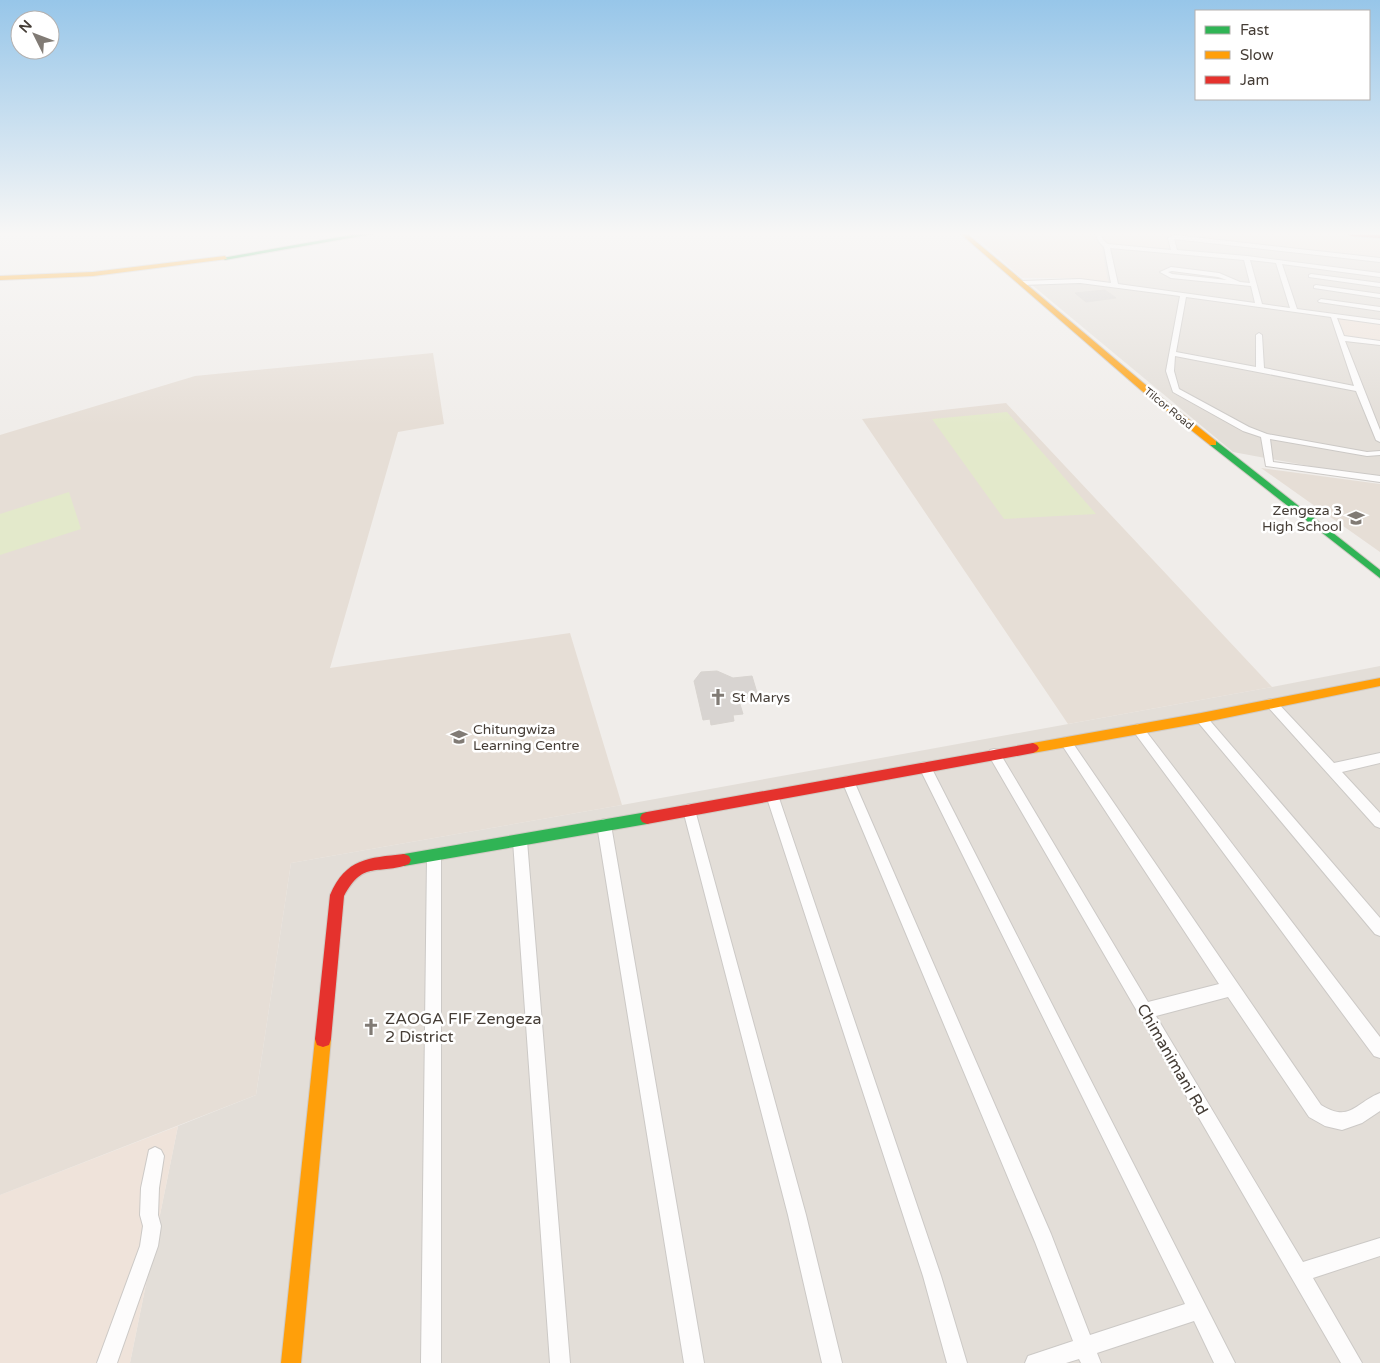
<svg xmlns="http://www.w3.org/2000/svg" width="1380" height="1363" font-family="'Varela Round',sans-serif">
  <style>
    .residential { fill: #e3ded8 }
    .commercial { fill: #efe3da }
    .education { fill: #e6ded6 }
    .green { fill: #e3e9cb }
    .building { fill: #d8d4d1; stroke: #d8d4d0 }
    .lines { fill: none; stroke-linecap: round; stroke-linejoin: round }
    .street-casing { stroke: #ccc9c6; stroke-width: 2 }
    .fast-casing { stroke: #d0cac3; stroke-width: 2 }
    .slow-casing { stroke: #d0cac3; stroke-width: 2 }
    .jam-casing { stroke: #d0cac3; stroke-width: 2 }
    .street { fill: #fdfcfc; fill-rule: evenodd }
    .fast { fill: #30b455; fill-rule: evenodd }
    .slow { fill: #ff9f0a; fill-rule: evenodd }
    .jam { fill: #e5322d; fill-rule: evenodd }
    .labels { text-anchor: middle; stroke-width: 5; stroke-linejoin: round; paint-order: stroke }
    .far-street-label { font-size: 11px; fill: #453d36; stroke: #fff }
    .poi-label { font-size: 14px; fill: #453d36; stroke: #fff; text-anchor: start }
    .near-poi-label { font-size: 16px; fill: #453d36; stroke: #fff; text-anchor: start }
    .near-street-label { font-size: 16px; fill: #453d36; stroke: #fff }
  </style>
  <rect width="100%" height="100%" fill="#f0edea"/>
  <!-- residential -->
  <path class="residential" d="M 1169,235 L 1380,258 L 1380,321 L 1108,283 L 1100,243 L 1170,248 Z
    M 1074,283 L 1211,299 L 1332,317 L 1380,342 L 1380,479 L 1233,452 L 1032,285 Z
    M 1380,666 L 1380,1363 L 130,1363 L 178,1126 L 256,1095 L 291,863 L 622,805 L 1272,687 Z"/>
  <!-- commercial -->
  <path class="commercial" d="M 973,234 L 1380,234 L 1380,258 L 1169,235 L 1170,248 L 1101,243 L 1108,283 L 1069,278 L 1022,278 Z
    M 1332,317 L 1380,324 L 1380,342 L 1339,336 Z
    M 178,1126 L 130,1363 L 0,1363 L 0,1195 Z"/>
  <!-- education -->
  <path class="education" d="M 433,353 L 444,424 L 398,432 L 330,668 L 570,633 L 622,805 L 291,863 L 256,1095 L 0,1195 L 0,435 L 195,376 Z
    M 1006,403 L 1272,687 L 1068,724 L 862,419 Z
    M 1261,468 L 1380,484 L 1380,552 Z"/>
  <!-- green -->
  <path class="green" d="M 1007,412 L 1096,514 L 1004,519 L 932,419 Z
    M 69,492 L 81,529 L 0,555 L 0,514 Z"/>
  <!-- building -->
  <path class="building" d="M 1105,290 L 1116,298 L 1086,302 L 1075,293 Z
    M 717,671 L 733,678 L 752,676 L 758,696 L 738,698 L 743,714 L 733,715 L 734,721 L 711,725 L 710,719 L 703,720 L 694,681 L 701,672 Z"/>
  <g class="lines">
    <!-- street casing -->
    <g class="street-casing">
      <path id="street" d="M 1095,234 L 1101,234 L 1103,240 L 1108,244 L 1171,250 L 1168,238 L 1175,235 L 1380,258 L 1380,262 L 1174,239 L 1177,250 L 1247,256 L 1380,273 L 1380,277 L 1282,264 L 1297,309 L 1380,320 L 1380,324 L 1337,318 L 1344,336 L 1380,341 L 1380,345 L 1345,341 L 1380,430 L 1380,442 L 1376,440 L 1356,391 L 1175,356 L 1174,371 L 1179,389 L 1249,427 L 1267,434 L 1367,452 L 1380,451 L 1380,455 L 1367,456 L 1270,439 L 1273,462 L 1380,476 L 1380,482 L 1266,466 L 1261,437 L 1243,431 L 1173,392 L 1166,371 L 1180,296 L 1080,283 L 1022,285 L 1019,283 L 1022,281 L 1080,279 L 1111,283 L 1104,247 L 1099,242 ZM 1110,248 L 1244,260 L 1250,283 L 1240,282 L 1219,273 L 1171,267 L 1160,272 L 1171,278 L 1251,286 L 1255,303 L 1118,284 ZM 1250,260 L 1276,263 L 1290,308 L 1262,304 ZM 1172,271 L 1218,277 L 1227,280 L 1172,274 L 1168,272 ZM 1186,297 L 1331,317 L 1354,386 L 1264,368 L 1262,335 L 1259,333 L 1256,335 L 1256,367 L 1176,352 Z
        M 1311,274 L 1380,283 L 1380,287 L 1309,277 L 1309,275 Z
        M 1316,285 L 1380,294 L 1380,298 L 1314,288 L 1314,286 Z
        M 1321,299 L 1380,307 L 1380,311 L 1319,302 L 1318,301 Z
        M 1271,699 L 1275,700 L 1334,763 L 1380,753 L 1380,763 L 1342,772 L 1380,813 L 1380,828 L 1375,826 L 1267,706 L 1265,703 L 1267,700 Z
        M 1201,713 L 1205,715 L 1380,918 L 1380,936 L 1375,934 L 1197,721 L 1195,718 L 1197,715 Z
        M 1138,724 L 1142,726 L 1380,1037 L 1380,1058 L 1374,1056 L 1134,732 L 1132,729 L 1134,726 Z
        M 1066,737 L 1070,739 L 1321,1105 C 1350,1123 1355,1103 1380,1093 L 1380,1111 L 1362,1123 L 1342,1130 L 1325,1126 L 1309,1117 L 1228,997 L 1156,1016 L 1303,1262 L 1380,1238 L 1380,1256 L 1313,1278 L 1362,1363 L 1341,1363 L 988,754 L 990,750 L 994,749 L 998,750 L 1148,1002 L 1219,984 L 1062,745 L 1060,742 L 1062,739 Z
        M 925,762 L 929,763 L 1235,1363 L 1214,1363 L 1194,1321 L 1097,1353 L 1101,1363 L 1081,1363 L 1079,1359 L 1066,1363 L 1025,1363 L 1028,1356 L 1073,1341 L 1035,1242 L 842,781 L 844,777 L 848,776 L 852,777 L 854,781 L 1051,1234 L 1090,1335 L 1185,1304 L 919,767 L 921,763 Z
        M 772,790 L 776,791 L 778,795 L 941,1276 L 967,1363 L 947,1363 L 923,1276 L 766,795 L 768,791 Z
        M 689,804 L 694,806 L 695,810 L 806,1215 L 842,1363 L 822,1363 L 788,1215 L 683,810 L 684,806 Z
        M 604,819 L 609,821 L 611,825 L 704,1363 L 684,1363 L 597,825 L 599,821 Z
        M 520,835 L 525,837 L 527,841 L 570,1363 L 550,1363 L 513,841 L 515,837 Z
        M 434,851 L 439,853 L 441,857 L 441,1363 L 421,1363 L 427,857 L 429,853 Z
        M 155,1147 L 161,1150 L 164,1156 L 159,1188 L 158,1215 L 161,1226 L 158,1246 L 117,1363 L 97,1363 L 140,1246 L 143,1226 L 140,1215 L 141,1188 L 149,1150 Z"/>
    </g>
    <!-- fast casing -->
    <g class="fast-casing">
      <path id="fast" d="M 357,234 L 372,234 L 225,260 L 222,258 Z
        M 1210,441 L 1216,441 L 1380,570 L 1380,578 L 1210,445 Z
        M 647,812 L 652,814 L 654,818 L 652,822 L 647,824 L 404,866 L 399,864 L 397,860 L 399,856 L 404,854 Z"/>
    </g>
    <!-- slow casing -->
    <g class="slow-casing">
      <path id="slow" d="M 961,234 L 967,234 L 1148,387 L 1216,441 L 1216,445 L 1210,445 L 1142,391 Z
        M 225,256 L 227,259 L 93,276 L 0,280 L 0,276 L 93,272 Z
        M 1380,678 L 1380,686 L 1201,723 L 1033,753 L 1029,751 L 1027,748 L 1029,745 L 1033,743 L 1201,713 Z
        M 323,1031 L 329,1033 L 331,1039 L 301,1363 L 281,1363 L 315,1039 L 317,1033 Z"/>
    </g>
    <!-- jam casing -->
    <g class="jam-casing">
      <path id="jam" d="M 1349,234 L 1380,234 L 1380,238 L 1351,236 Z
        M 1033,743 L 1037,745 L 1039,748 L 1037,751 L 1033,753 L 647,824 L 642,822 L 640,818 L 642,814 L 647,812 Z
        M 404,854 L 409,856 L 411,860 L 409,864 C 378,876 364,859 344,896 L 331,1039 L 329,1045 L 323,1047 L 317,1045 L 315,1039 L 330,895 C 346,858 368,858 404,854 Z"/>
    </g>
    <!-- street -->
    <use href="#street" class="street"/>
    <!-- fast -->
    <use href="#fast" class="fast"/>
    <!-- slow -->
    <use href="#slow" class="slow"/>
    <!-- jam -->
    <use href="#jam" class="jam"/>
  </g>
  <!-- sky -->
  <linearGradient id="sky" x2="0" y2="1"><stop stop-color="#97c6e9"/><stop offset="0.55" stop-color="#f8f7f6"/><stop offset="1" stop-color="#f8f7f6" stop-opacity="0"/></linearGradient>
  <rect width="1380" height="425" fill="url(#sky)"/>
  <!-- icons -->
  <defs>
    <g id="school-bare" transform="scale(1.35)"><path d="M0-5L7-2L0 1L-7-2ZM-4 1L0 2.5L4 1V4Q0 6-4 4Z" fill="#817b75" stroke="#fff" stroke-width="2.5" paint-order="stroke"/></g>
    <g id="church-bare" transform="scale(1.35)"><path d="M-1.2-6h2.4v3.5h3.3v2.4h-3.3V6h-2.4V-.1h-3.3v-2.4h3.3Z" fill="#817b75" stroke="#fff" stroke-width="2.5" paint-order="stroke"/></g>
    <g id="university-bare" transform="scale(1.35)"><path d="M0-5L7-2L0 1L-7-2ZM-4 1L0 2.5L4 1V4Q0 6-4 4Z" fill="#817b75" stroke="#fff" stroke-width="2.5" paint-order="stroke"/></g>
  </defs>
  <g fill-rule="evenodd">
    <use href="#school-bare" x="1356" y="518"/>
    <use href="#church-bare" x="718" y="697"/>
    <use href="#university-bare" x="459" y="737"/>
    <use href="#church-bare" x="371" y="1027"/>
  </g>
  <g class="labels">
    <!-- far-street labels -->
    <g class="far-street-label">
      <text transform="translate(1169 408) rotate(39)" y="4">Tilcor Road</text>
    </g>
    <!-- poi labels -->
    <g class="poi-label">
      <text x="1342" y="515" text-anchor="end">Zengeza 3<tspan x="1342" dy="16">High School</tspan></text>
      <text x="732" y="702">St Marys</text>
      <text x="473" y="734">Chitungwiza<tspan x="473" dy="16">Learning Centre</tspan></text>
    </g>
    <!-- near-poi labels -->
    <g class="near-poi-label">
      <text x="385" y="1024">ZAOGA FIF Zengeza<tspan x="385" dy="18">2 District</tspan></text>
    </g>
    <!-- near-street labels -->
    <g class="near-street-label">
      <text transform="translate(1173 1059) rotate(60)" y="6">Chimanimani Rd</text>
    </g>
  </g>
  <!-- legend -->
  <rect x="1195" y="10" width="175" height="90" fill="#ffffff" stroke="#b5b1af"/>
  <rect x="1205" y="26" width="25" height="8" fill="#30b455" stroke="#b5b1af"/>
  <text x="1240" y="35" font-size="15" fill="#453d36">Fast</text>
  <rect x="1205" y="51" width="25" height="8" fill="#ff9f0a" stroke="#b5b1af"/>
  <text x="1240" y="60" font-size="15" fill="#453d36">Slow</text>
  <rect x="1205" y="76" width="25" height="8" fill="#e5322d" stroke="#b5b1af"/>
  <text x="1240" y="85" font-size="15" fill="#453d36">Jam</text>
  <!-- north arrow -->
  <g transform="translate(35 35) rotate(312)"><circle r="24" fill="#ffffff" stroke="#b5b1af"/>
  <path d="M0-4L9 19L0 12L-9 19Z" fill="#817b75"/>
  <text y="-8" font-size="14" font-weight="bold" text-anchor="middle" fill="#453d36">N</text>
  </g>
</svg>
